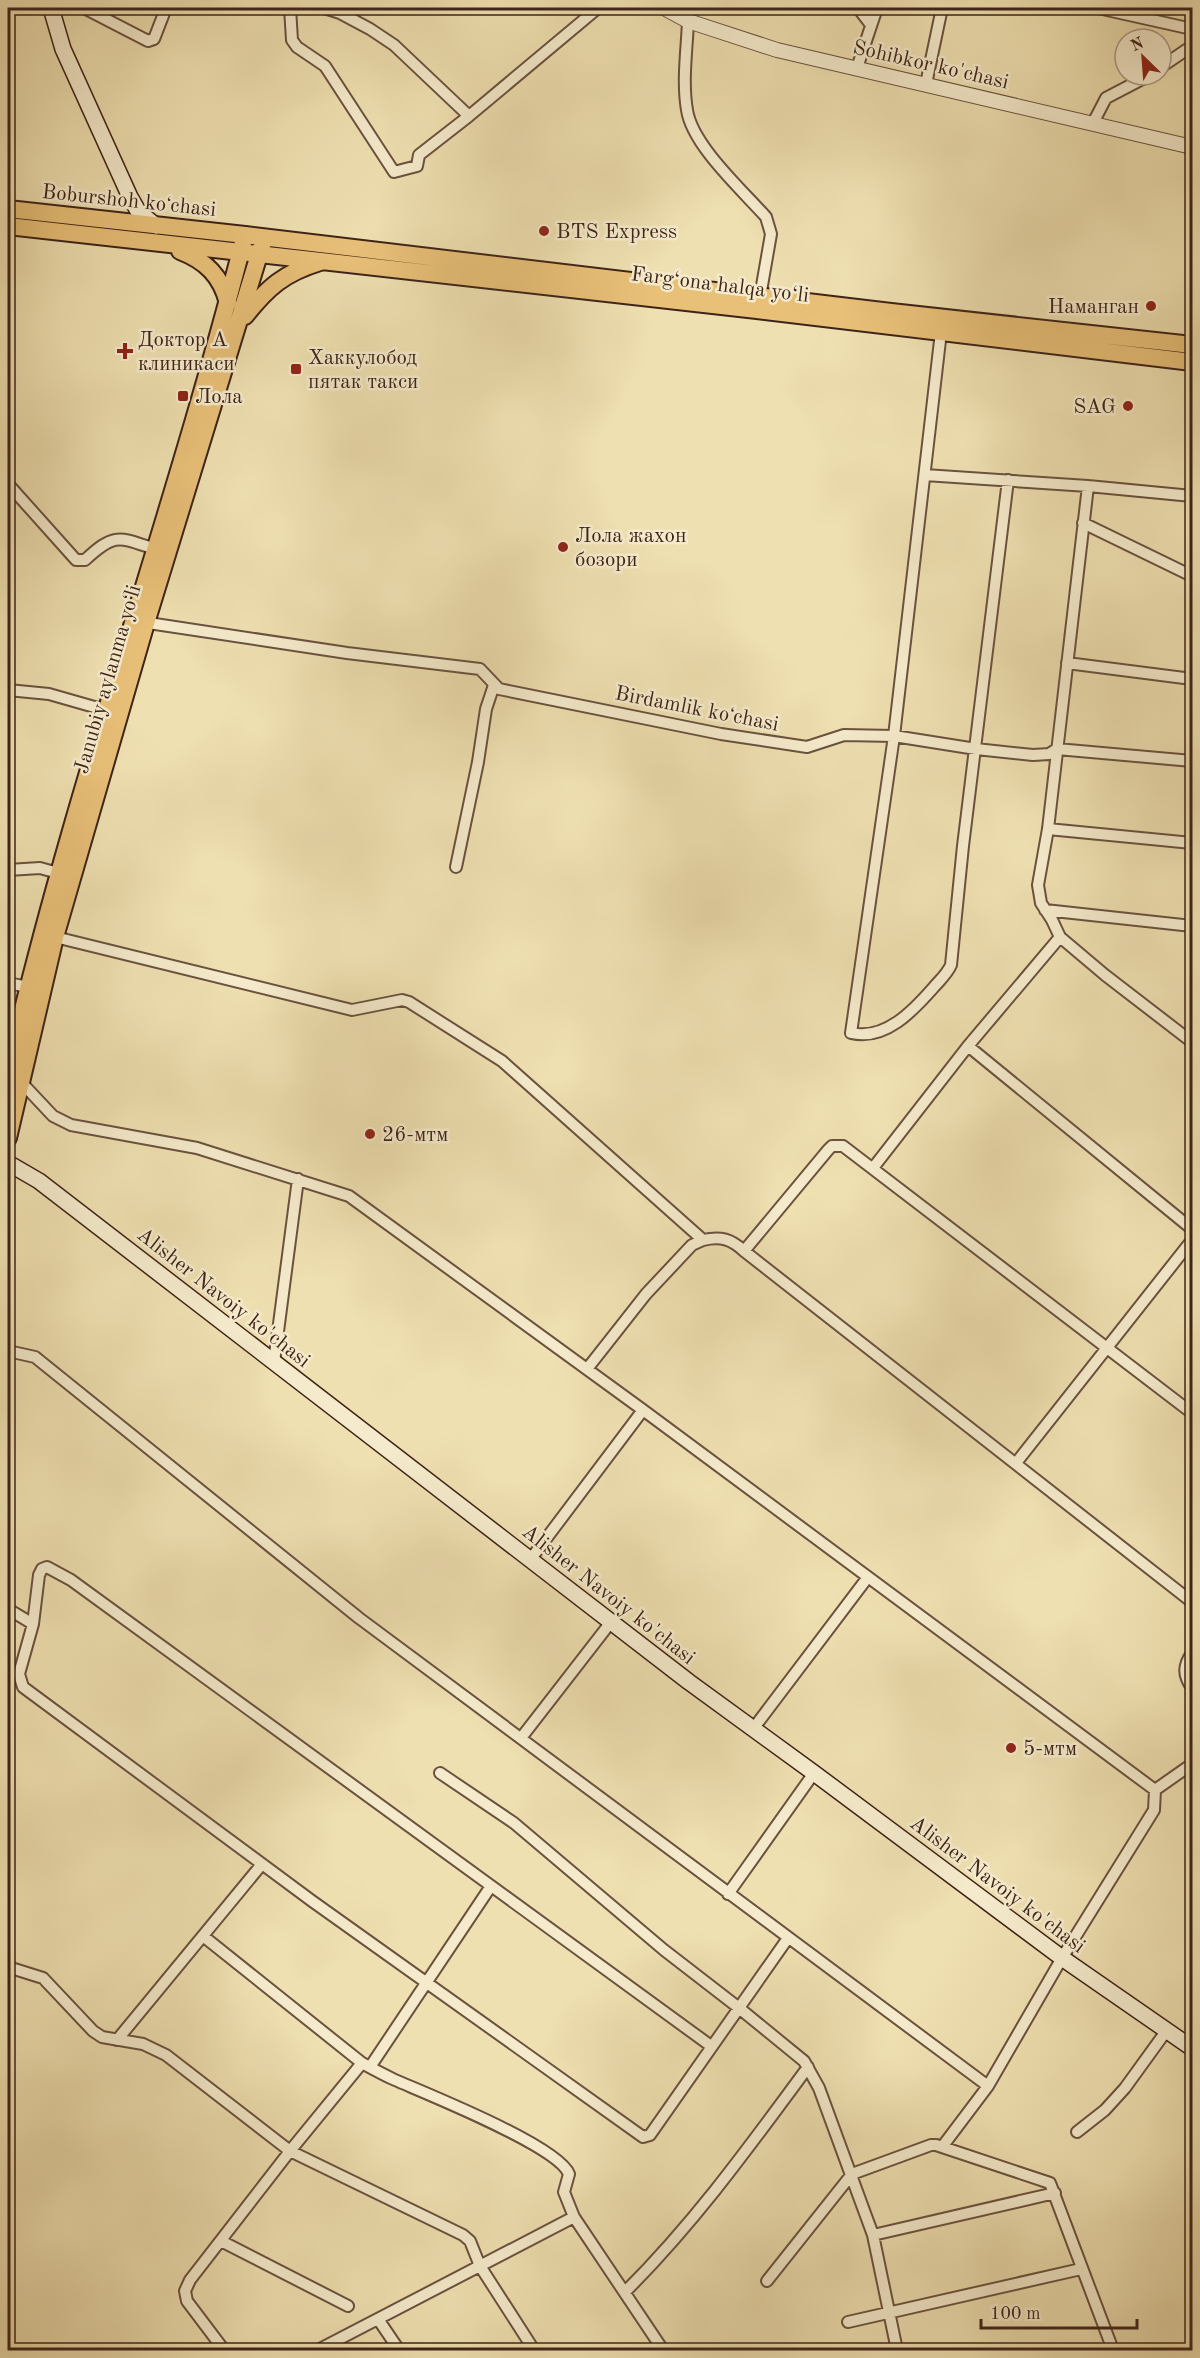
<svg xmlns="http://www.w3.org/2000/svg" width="1200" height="2358" font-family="'Old Standard TT',serif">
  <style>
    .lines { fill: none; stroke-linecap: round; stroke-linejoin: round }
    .minor-casing { stroke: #6a523f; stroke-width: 14 }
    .tertiary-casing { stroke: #6a523f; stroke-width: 16 }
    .secondary-casing { stroke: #3e2319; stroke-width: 18 }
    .primary-casing { stroke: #3e2319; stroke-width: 20 }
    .trunk-casing { stroke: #3e2319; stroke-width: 20 }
    .minor { stroke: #f5ebcc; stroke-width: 10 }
    .tertiary { stroke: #f5ebcc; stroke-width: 14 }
    .secondary { stroke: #f5ebcc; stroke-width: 15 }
    .primary { stroke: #e8c078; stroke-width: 16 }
    .trunk { stroke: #e8c078; stroke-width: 16 }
    .poi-dot { fill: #8f2418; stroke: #f5ebcc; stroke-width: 2 }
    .labels { text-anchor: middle; stroke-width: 5; stroke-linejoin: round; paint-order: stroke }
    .street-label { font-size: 21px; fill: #3e2319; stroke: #f5ebcc }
    .poi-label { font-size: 21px; fill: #3e2319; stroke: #f5ebcc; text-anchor: start }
  </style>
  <rect width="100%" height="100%" fill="#efe0b1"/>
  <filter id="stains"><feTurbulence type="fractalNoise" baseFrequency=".00333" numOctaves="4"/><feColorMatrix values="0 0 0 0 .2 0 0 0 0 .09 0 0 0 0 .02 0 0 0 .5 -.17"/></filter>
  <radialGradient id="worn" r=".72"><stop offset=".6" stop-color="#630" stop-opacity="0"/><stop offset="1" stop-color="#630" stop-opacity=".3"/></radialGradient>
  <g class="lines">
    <!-- minor casing -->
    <g class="minor-casing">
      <path id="minor" d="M 84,8 L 148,41 L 154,39 L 166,8
        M 290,8 L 292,40 L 297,47 L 325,66 L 394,172 L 417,166 L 419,155 L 469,116 L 598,8
        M 324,8 L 340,13 L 370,29 L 394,45 L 469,116
        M 858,8 L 871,25
        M 1098,8 L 1192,29
        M 688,21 C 687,49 682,81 687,110 C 692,145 742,190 766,217 L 771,234 L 760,297
        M 1161,67 L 1192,46
        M 857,68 L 877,8
        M 926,84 L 942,8
        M 1093,123 L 1106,98 L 1150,75
        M 941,332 L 894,736 L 851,1033 C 885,1041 913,1011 934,987 C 940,980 947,974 951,965 L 963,846 L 1008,480
        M 925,475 L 1088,486 L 1192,496
        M 8,484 L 76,560 L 85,560 C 115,532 119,537 155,549
        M 1088,486 L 1048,829 L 1038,885 L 1041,903 L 1052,920 L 1060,937 L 1105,975 L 1192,1042
        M 1083,523 L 1192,576
        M 142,622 L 347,653 L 480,669 L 499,689 L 721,734 L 807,747 L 844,735 L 894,736 L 976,749 L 1033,755 L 1049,754 L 1057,749 L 1192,761
        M 1067,663 L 1192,679
        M 8,690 L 49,694 L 105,710
        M 1048,829 L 1192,843
        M 456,867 L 478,762 L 486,709 L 494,685
        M 8,870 L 40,868 L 58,873
        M 1045,910 L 1192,926
        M 55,937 L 352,1010 L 402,1000 L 409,1002 L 502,1061 L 703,1240 L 692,1245 L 646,1294 L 587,1369
        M 8,983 L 28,987
        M 968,1046 L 1192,1229
        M 21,1082 L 53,1116 L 71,1125 L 197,1148 L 349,1196 L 643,1410 L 1155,1790
        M 873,1168 L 968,1046 L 1060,937
        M 703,1240 C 721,1236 731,1239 744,1251 L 828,1150 L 832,1146 L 843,1146 L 1192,1413
        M 744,1251 L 1192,1602
        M 8,1351 L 35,1357 L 359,1618 L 988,2086
        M 274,1362 L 298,1179
        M 1016,1463 L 1192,1240
        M 530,1560 L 643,1410
        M 8,1609 L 33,1624 L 19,1674 L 23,1687 L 312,1901 L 643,2137 L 650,2135 L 788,1938
        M 33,1624 L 39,1575 L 42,1569 L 47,1567 L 71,1580 L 711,2046
        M 1192,1653 C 1183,1666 1183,1675 1192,1688
        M 753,1729 L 868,1577
        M 521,1738 L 611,1622
        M 440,1773 L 514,1823 L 664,1950 L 739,2008 L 804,2061 L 819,2088 L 873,2235 L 897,2350
        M 728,1894 L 814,1773
        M 203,1936 L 362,2063 C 373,2069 384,2075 395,2080 C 427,2094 558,2146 569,2174 L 564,2192 L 574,2217
        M 8,1967 L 43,1978 L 93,2031 L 102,2037 L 143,2044 L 166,2055 L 290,2151 L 463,2235 L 470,2241 L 480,2266 L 534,2350
        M 117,2040 L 262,1864
        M 370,2067 L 491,1886
        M 1077,2132 L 1105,2110 L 1125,2088 L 1167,2030
        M 942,2147 L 988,2086 L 1062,1958 L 1154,1810 L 1155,1790 L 1192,1764
        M 873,2235 L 1055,2193
        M 221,2241 L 348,2306
        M 767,2281 L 852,2174 L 931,2145 L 936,2145 L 1050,2183 L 1113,2350
        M 625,2292 C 695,2222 749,2147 808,2067
        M 378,2319 L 399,2350
        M 848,2322 L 1081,2269
        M 224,2350 L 187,2301 L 185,2291 L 190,2280 L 290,2151 L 362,2063
        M 318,2350 L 574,2217 L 663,2350"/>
    </g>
    <!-- tertiary casing -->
    <g class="tertiary-casing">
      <path id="tertiary" d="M 664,8 L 688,21 L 777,50 L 1192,147"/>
    </g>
    <!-- secondary casing -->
    <g class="secondary-casing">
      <path id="secondary" d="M 51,8 L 63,49 L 130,197 L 138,211 L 156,226
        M 8,1163 L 39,1181 L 689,1682 L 814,1773 L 1062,1958 L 1192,2048"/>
    </g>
    <!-- primary casing -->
    <g class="primary-casing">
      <path id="primary" d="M 8,209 L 245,235
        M 8,226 L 241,252
        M 180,251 C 206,261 221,276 228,303"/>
    </g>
    <!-- trunk casing -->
    <g class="trunk-casing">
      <path id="trunk" d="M 241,252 L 757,310 L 1192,362
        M 245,316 C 268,287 284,273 320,262
        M 8,1072 C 73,789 173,516 245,235 L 891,312 L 1192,345
        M 8,1138 L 55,937 L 146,623 L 262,245"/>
    </g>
    <!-- minor -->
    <use href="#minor" class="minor"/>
    <!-- tertiary -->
    <use href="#tertiary" class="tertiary"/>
    <!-- secondary -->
    <use href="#secondary" class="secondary"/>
    <!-- primary -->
    <use href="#primary" class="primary"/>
    <!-- trunk -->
    <use href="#trunk" class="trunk"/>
  </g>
  <!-- markers -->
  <g class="poi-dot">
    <circle cx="544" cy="231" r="6"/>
    <circle cx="1151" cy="306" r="6"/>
    <path d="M122 342h6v6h6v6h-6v6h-6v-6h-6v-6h6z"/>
    <rect x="290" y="363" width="12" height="12" rx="3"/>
    <rect x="177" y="390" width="12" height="12" rx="3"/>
    <circle cx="1128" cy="406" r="6"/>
    <circle cx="563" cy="547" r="6"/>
    <circle cx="370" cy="1134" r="6"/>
    <circle cx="1011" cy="1748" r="6"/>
  </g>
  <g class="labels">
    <!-- street labels -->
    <g class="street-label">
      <text transform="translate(931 64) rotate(13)" y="7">Sohibkor ko'chasi</text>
      <text transform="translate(129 200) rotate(6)" y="7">Boburshoh koʻchasi</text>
      <text transform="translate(720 284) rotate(7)" y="7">Farg‘ona halqa yo‘li</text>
      <text transform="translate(107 679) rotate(-74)" y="7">Janubiy aylanma yoʻli</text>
      <text transform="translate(697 708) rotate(11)" y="7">Birdamlik koʻchasi</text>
      <text transform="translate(224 1297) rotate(38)" y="7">Alisher Navoiy ko'chasi</text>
      <text transform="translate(609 1594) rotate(38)" y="7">Alisher Navoiy ko'chasi</text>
      <text transform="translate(998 1884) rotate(37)" y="7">Alisher Navoiy ko'chasi</text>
    </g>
    <!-- poi labels -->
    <g class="poi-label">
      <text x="556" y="238">BTS Express</text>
      <text x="1139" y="313" text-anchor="end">Наманган</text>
      <text x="138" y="346">Доктор А<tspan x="138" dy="24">клиникаси</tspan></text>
      <text x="308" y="364">Хаккулобод<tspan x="308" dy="24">пятак такси</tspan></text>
      <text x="195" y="403">Лола</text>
      <text x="1116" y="413" text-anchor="end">SAG</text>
      <text x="575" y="542">Лола жахон<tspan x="575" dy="24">бозори</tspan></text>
      <text x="382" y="1141">26-мтм</text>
      <text x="1023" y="1755">5-мтм</text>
    </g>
  </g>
  <!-- margin -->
  <rect width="1200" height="2358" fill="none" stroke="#efe0b1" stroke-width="30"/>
  <rect x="9" y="9" width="1182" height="2340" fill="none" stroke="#3e2319" stroke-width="3"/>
  <rect x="15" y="15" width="1170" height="2328" fill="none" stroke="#3e2319" stroke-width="1.5"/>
  <!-- north arrow -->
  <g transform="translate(1143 57) rotate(335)"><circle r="28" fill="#f5ebcc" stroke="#ac9b84" stroke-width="1.5"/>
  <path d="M0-4.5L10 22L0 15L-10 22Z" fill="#8f2418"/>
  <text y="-9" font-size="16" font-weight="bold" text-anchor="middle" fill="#3e2319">N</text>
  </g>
  <!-- scale -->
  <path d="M981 2319v9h156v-9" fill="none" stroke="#3e2319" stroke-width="3"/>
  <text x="990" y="2319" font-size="18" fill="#3e2319" stroke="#f5ebcc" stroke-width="4.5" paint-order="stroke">100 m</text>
  <rect width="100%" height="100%" filter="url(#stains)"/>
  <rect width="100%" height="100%" fill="url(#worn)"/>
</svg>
